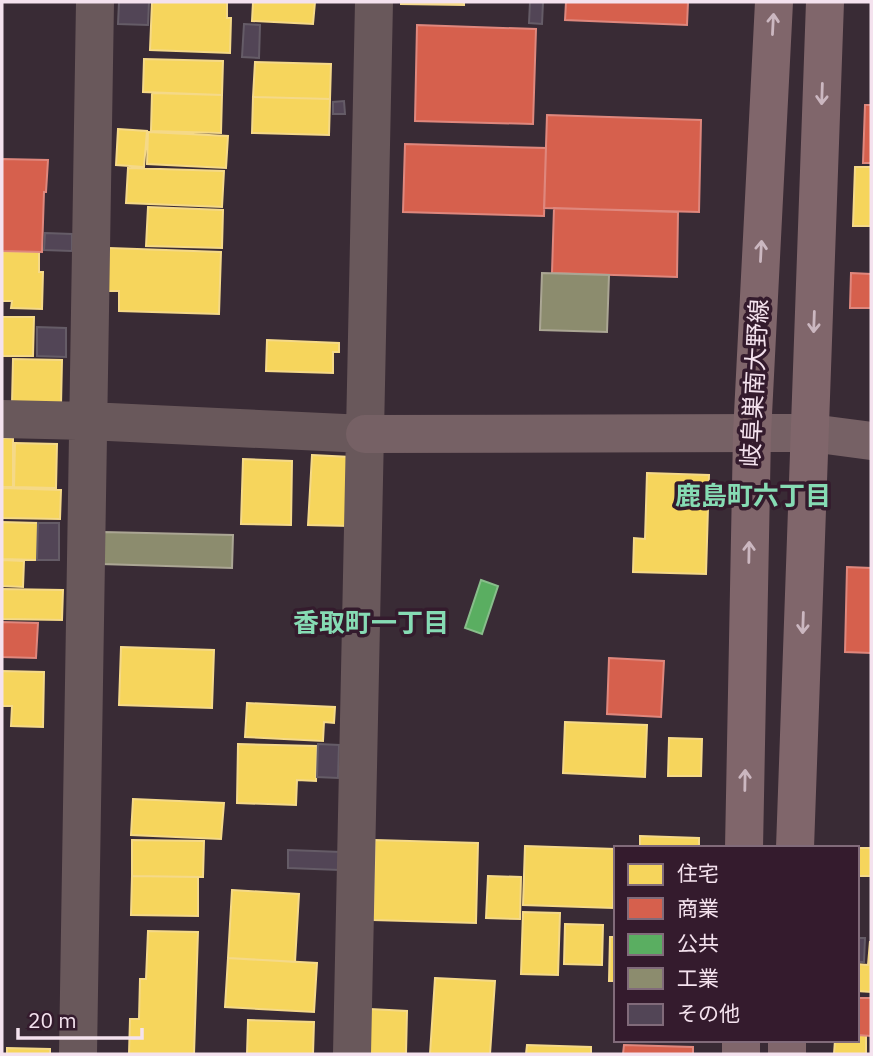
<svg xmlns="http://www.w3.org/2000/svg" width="873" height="1056" font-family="'IBM Plex Sans','Noto Sans JP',sans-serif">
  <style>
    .homes { fill: #f6d55c; stroke: #f5d988; stroke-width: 2 }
    .shops { fill: #d6604d; stroke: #df877d; stroke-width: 2 }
    .public { fill: #5aae61; stroke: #88be8b; stroke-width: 2 }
    .industry { fill: #8c8c6e; stroke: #aba694; stroke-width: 2 }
    .building { fill: #524556; stroke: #655c67; stroke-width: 2 }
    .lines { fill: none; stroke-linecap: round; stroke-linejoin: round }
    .street { stroke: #69585b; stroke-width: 38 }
    .secondary { stroke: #766165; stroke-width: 38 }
    .primary { stroke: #80666b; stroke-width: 38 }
    .oneway { stroke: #cbb7c0 }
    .labels { text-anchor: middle; stroke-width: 7; stroke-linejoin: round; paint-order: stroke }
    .street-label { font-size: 24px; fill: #f4e2ee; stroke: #341b2d }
    .neighbourhood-label { font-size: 26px; font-weight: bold; fill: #86dbb4; stroke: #341b2d }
  </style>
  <rect width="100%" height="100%" fill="#392b35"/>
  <!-- homes -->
  <path class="homes" d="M 152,2 L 227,2 L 227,18 L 231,18 L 230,53 L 150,50 Z
    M 253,2 L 315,2 L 313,24 L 252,21 Z
    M 401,2 L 464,2 L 464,5 L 401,4 Z
    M 144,59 L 223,61 L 222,95 L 143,92 Z
    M 255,62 L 331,64 L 330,99 L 253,97 Z
    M 152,93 L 222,95 L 221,133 L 151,131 Z
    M 253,97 L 330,99 L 329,135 L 252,133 Z
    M 118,129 L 147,131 L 144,167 L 116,165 Z
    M 148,132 L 228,136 L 226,168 L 147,164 Z
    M 855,167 L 871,167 L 871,226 L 853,226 Z
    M 128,168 L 224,171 L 222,207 L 126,203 Z
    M 148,207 L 223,210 L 222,248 L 146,246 Z
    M 109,248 L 221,252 L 219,314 L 119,311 L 119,291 L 107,291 Z
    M 2,251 L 39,252 L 39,272 L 43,272 L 42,309 L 11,308 L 12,301 L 2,301 Z
    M 2,317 L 34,317 L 33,356 L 2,356 Z
    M 267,340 L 339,343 L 339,352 L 333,352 L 333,373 L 266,371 Z
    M 13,359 L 62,360 L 61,405 L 12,404 Z
    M 2,438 L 13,438 L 13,487 L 2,487 Z
    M 15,443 L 57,444 L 56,488 L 14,487 Z
    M 312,455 L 351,457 L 349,526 L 308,525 Z
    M 243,459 L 292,461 L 291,525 L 241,524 Z
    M 647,473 L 709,475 L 706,574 L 633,572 L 634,538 L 645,539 Z
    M 2,488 L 61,490 L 60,519 L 2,518 Z
    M 2,522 L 38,523 L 37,560 L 2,559 Z
    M 2,560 L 24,561 L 23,587 L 2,586 Z
    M 2,589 L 63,590 L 62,620 L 2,619 Z
    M 121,647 L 214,650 L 212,708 L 119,705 Z
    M 2,671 L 44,672 L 43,727 L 11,726 L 12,706 L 2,706 Z
    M 247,703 L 335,707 L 334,723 L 324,722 L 323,741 L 245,737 Z
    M 565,722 L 647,725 L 645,777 L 563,773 Z
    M 669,738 L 702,739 L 701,776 L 668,776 Z
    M 238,744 L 317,746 L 316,781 L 297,780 L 296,805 L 237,803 Z
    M 133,799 L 224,803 L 221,839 L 131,835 Z
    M 640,836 L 699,838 L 699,848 L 640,848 Z
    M 132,840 L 204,841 L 203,877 L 132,876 Z
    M 375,840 L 478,843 L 476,923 L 373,920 Z
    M 525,846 L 615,849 L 613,908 L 523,905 Z
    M 857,848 L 871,848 L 871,876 L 857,876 Z
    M 132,876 L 198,877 L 198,916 L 131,915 Z
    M 488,876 L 521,877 L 520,919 L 486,918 Z
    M 232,890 L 299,894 L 295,962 L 228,958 Z
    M 523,912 L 560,913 L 558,975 L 521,974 Z
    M 565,924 L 603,925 L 602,965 L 564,964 Z
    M 148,931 L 198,932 L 194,1054 L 129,1054 L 130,1019 L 139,1019 L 140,979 L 146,979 Z
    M 610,937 L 616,937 L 616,981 L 609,981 Z
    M 870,941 L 871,992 L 857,991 L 857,964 L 868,965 Z
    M 228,958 L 317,963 L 314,1012 L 225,1007 Z
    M 435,978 L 495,981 L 490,1054 L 430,1054 Z
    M 370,1009 L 407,1011 L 406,1054 L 369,1054 Z
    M 248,1020 L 314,1022 L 313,1054 L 247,1054 Z
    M 857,1035 L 866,1035 L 866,1054 L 834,1054 L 835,1040 L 857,1040 Z
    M 527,1045 L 591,1047 L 591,1054 L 526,1054 Z
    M 7,1048 L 50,1049 L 50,1054 L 7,1054 Z"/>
  <!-- shops -->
  <path class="shops" d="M 566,2 L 688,2 L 687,25 L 565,20 Z
    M 417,25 L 536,29 L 533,124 L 415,121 Z
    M 865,105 L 871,105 L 871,163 L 863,163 Z
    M 547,115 L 701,120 L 699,212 L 544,208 Z
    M 405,144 L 546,148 L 544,216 L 403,212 Z
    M 2,159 L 48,160 L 46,192 L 44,192 L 42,252 L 2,251 Z
    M 554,208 L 678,212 L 677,277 L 552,273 Z
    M 851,273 L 871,274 L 871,308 L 850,308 Z
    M 847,567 L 871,568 L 871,653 L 845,652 Z
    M 2,622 L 38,623 L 36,658 L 2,657 Z
    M 609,658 L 664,661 L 661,717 L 607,714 Z
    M 857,998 L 871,998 L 871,1036 L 857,1035 Z
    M 624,1045 L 693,1047 L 693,1054 L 623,1054 Z"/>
  <!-- public -->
  <path class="public" d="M 481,580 L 498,586 L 482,634 L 465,628 Z"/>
  <!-- industry -->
  <path class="industry" d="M 542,273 L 609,275 L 607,332 L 540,330 Z
    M 103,532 L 233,535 L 232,568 L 101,564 Z"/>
  <!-- building -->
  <path class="building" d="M 119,2 L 149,2 L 148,25 L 118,24 Z
    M 530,2 L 543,2 L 542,24 L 529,23 Z
    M 244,24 L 260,25 L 259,58 L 242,57 Z
    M 344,101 L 345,114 L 333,114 L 333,102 Z
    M 45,233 L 72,234 L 72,251 L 44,250 Z
    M 37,327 L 66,328 L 66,357 L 37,356 Z
    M 38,523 L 59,523 L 59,560 L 37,560 Z
    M 318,744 L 339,745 L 338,778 L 317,777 Z
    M 288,850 L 341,852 L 340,870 L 288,868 Z
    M 857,938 L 865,938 L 864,962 L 857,962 Z"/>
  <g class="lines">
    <!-- street -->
    <path class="street" d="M 2,419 L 88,421 L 365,434
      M 78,1054 L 95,2
      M 352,1054 L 374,2"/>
    <!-- secondary -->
    <path class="secondary" d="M 365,434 L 811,433 L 871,441"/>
    <!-- primary -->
    <path class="primary" d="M 744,848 L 752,434 L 774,2
      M 795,848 L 825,2
      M 741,1054 L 741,1040
      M 787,1054 L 787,1040"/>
  </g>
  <!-- one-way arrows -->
  <defs><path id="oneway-shaft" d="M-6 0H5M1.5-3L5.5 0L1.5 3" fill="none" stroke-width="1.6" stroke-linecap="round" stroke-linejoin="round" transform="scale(1.75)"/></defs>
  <g class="oneway">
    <use href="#oneway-shaft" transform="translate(773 24) rotate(-87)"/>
    <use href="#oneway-shaft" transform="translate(822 94) rotate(92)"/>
    <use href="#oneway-shaft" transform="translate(761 251) rotate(-87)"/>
    <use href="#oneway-shaft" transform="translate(814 322) rotate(92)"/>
    <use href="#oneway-shaft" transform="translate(749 552) rotate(-89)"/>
    <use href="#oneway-shaft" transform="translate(803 623) rotate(92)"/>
    <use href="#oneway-shaft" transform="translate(745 780) rotate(-89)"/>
  </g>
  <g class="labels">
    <!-- street labels -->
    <g class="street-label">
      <text transform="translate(755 383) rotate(-87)" y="8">岐阜巣南大野線</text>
    </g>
    <!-- neighbourhood labels -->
    <g class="neighbourhood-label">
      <text x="753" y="505">鹿島町六丁目</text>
      <text x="371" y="632">香取町一丁目</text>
    </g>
  </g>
  <!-- border -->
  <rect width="873" height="1056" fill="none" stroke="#f4e2ee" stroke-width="7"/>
  <!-- legend -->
  <rect x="614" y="846" width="245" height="196" fill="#341b2d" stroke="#816b7a" stroke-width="2"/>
  <rect x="628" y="864" width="35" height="21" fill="#f6d55c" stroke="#816b7a" stroke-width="2"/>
  <text x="677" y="881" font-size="21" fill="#f4e2ee">住宅</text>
  <rect x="628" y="898" width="35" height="21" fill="#d6604d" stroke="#816b7a" stroke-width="2"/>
  <text x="677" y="916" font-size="21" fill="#f4e2ee">商業</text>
  <rect x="628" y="934" width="35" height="21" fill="#5aae61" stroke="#816b7a" stroke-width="2"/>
  <text x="677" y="951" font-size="21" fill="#f4e2ee">公共</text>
  <rect x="628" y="968" width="35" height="21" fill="#8c8c6e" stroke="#816b7a" stroke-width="2"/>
  <text x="677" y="986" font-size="21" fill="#f4e2ee">工業</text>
  <rect x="628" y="1004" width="35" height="21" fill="#524556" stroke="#816b7a" stroke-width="2"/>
  <text x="677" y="1021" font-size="21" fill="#f4e2ee">その他</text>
  <!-- scale -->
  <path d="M18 1028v10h124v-10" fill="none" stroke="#f4e2ee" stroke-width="3.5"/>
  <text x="28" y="1028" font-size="21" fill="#f4e2ee" stroke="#341b2d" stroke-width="5" paint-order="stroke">20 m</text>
</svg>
